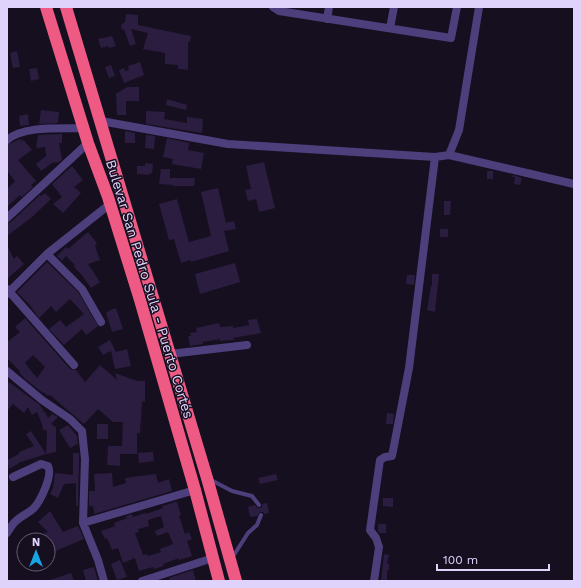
<svg xmlns="http://www.w3.org/2000/svg" width="581" height="588" font-family="'Work Sans',sans-serif">
  <style>
    .building { fill: #2b1d3f; fill-rule: evenodd }
    .lines { fill: none; stroke-linecap: round; stroke-linejoin: round }
    .lane { stroke: #4d3f7b; stroke-width: 4 }
    .street { stroke: #4d3f7b; stroke-width: 8 }
    .highway { stroke: #ee5a83; stroke-width: 12 }
    .labels { text-anchor: middle; stroke-width: 3; stroke-linejoin: round; paint-order: stroke }
    .street-label { font-size: 14px; fill: #e0d3fb; stroke: #160f20 }
  </style>
  <rect width="100%" height="100%" fill="#160f20"/>
  <!-- building -->
  <path class="building" d="M 126,14 L 138,15 L 138,25 L 191,36 L 190,42 L 188,42 L 188,70 L 178,69 L 178,65 L 165,64 L 165,53 L 143,49 L 148,33 L 131,29 L 136,44 L 130,46 L 124,29 L 122,30 L 121,25 L 125,22 Z
    M 112,36 L 116,46 L 109,48 L 108,46 L 101,48 L 98,39 Z
    M 17,51 L 20,67 L 13,68 L 10,53 Z
    M 140,62 L 144,75 L 124,83 L 119,70 L 124,68 L 125,71 L 129,70 L 128,66 Z
    M 111,65 L 115,76 L 109,78 L 105,67 Z
    M 37,68 L 39,79 L 31,81 L 29,69 Z
    M 127,87 L 139,87 L 139,101 L 126,101 L 126,115 L 117,115 L 116,94 Z
    M 167,99 L 187,105 L 186,110 L 166,105 Z
    M 41,110 L 59,112 L 58,123 L 39,124 Z
    M 146,111 L 165,112 L 164,119 L 187,123 L 187,117 L 203,119 L 202,133 L 146,124 Z
    M 28,114 L 29,125 L 20,126 L 19,116 Z
    M 125,131 L 135,133 L 135,143 L 125,143 Z
    M 62,134 L 62,143 L 59,143 L 62,160 L 59,162 L 52,163 L 41,171 L 36,164 L 46,156 L 45,147 L 36,148 L 38,135 Z
    M 146,135 L 155,136 L 154,149 L 145,148 Z
    M 22,138 L 32,150 L 18,160 L 36,181 L 31,185 L 33,187 L 22,197 L 20,195 L 7,207 L 7,189 L 15,181 L 7,171 L 7,145 L 20,139 L 23,142 Z
    M 167,138 L 189,143 L 188,150 L 204,153 L 201,169 L 172,164 L 173,159 L 163,157 Z
    M 264,162 L 275,208 L 259,212 L 256,199 L 248,201 L 245,190 L 251,189 L 246,166 Z
    M 145,163 L 153,164 L 152,174 L 149,173 L 149,175 L 137,174 L 137,166 L 145,166 Z
    M 72,166 L 83,180 L 74,187 L 81,193 L 63,213 L 53,204 L 62,197 L 52,184 Z
    M 161,169 L 170,169 L 170,178 L 195,178 L 194,186 L 173,186 L 173,185 L 159,184 Z
    M 487,171 L 493,171 L 493,179 L 487,179 Z
    M 513,175 L 522,178 L 520,185 L 514,184 L 515,177 L 512,177 Z
    M 218,188 L 226,223 L 234,221 L 236,229 L 224,231 L 229,251 L 191,262 L 191,260 L 181,263 L 174,239 L 169,240 L 159,204 L 177,199 L 189,242 L 211,236 L 201,192 Z
    M 45,193 L 51,199 L 31,218 L 7,236 L 7,223 L 11,222 L 40,195 L 41,196 Z
    M 444,201 L 451,201 L 450,215 L 444,215 Z
    M 440,229 L 448,229 L 448,237 L 440,237 Z
    M 88,232 L 97,243 L 95,246 L 100,260 L 88,264 L 100,282 L 91,288 L 81,274 L 74,267 L 75,265 L 66,256 L 62,261 L 57,256 L 66,247 L 68,249 Z
    M 7,245 L 14,259 L 17,256 L 24,264 L 7,279 Z
    M 47,262 L 78,292 L 98,326 L 86,335 L 82,329 L 64,345 L 49,329 L 60,320 L 66,327 L 84,314 L 70,299 L 56,312 L 51,306 L 39,318 L 29,304 L 17,292 Z
    M 235,263 L 240,282 L 200,294 L 195,274 Z
    M 432,274 L 439,274 L 435,312 L 427,310 L 431,286 L 432,286 Z
    M 407,275 L 415,275 L 414,285 L 406,284 Z
    M 116,308 L 123,329 L 112,332 L 106,313 L 110,310 Z
    M 25,318 L 70,369 L 76,370 L 85,382 L 100,365 L 117,380 L 115,373 L 137,381 L 145,381 L 145,402 L 142,401 L 140,433 L 137,433 L 137,454 L 120,454 L 120,466 L 107,465 L 108,446 L 122,446 L 123,422 L 113,422 L 98,409 L 84,424 L 50,395 L 48,396 L 43,392 L 43,393 L 24,378 L 19,372 L 20,371 L 7,358 L 7,342 L 20,332 L 15,327 ZM 33,355 L 45,367 L 37,378 L 25,363 Z
    M 257,319 L 261,333 L 233,338 L 234,340 L 220,341 L 220,339 L 203,342 L 203,344 L 190,346 L 188,336 L 191,336 L 190,333 L 197,332 L 196,328 L 219,323 L 220,327 L 233,326 L 233,328 L 249,325 L 248,320 Z
    M 110,340 L 116,352 L 127,349 L 131,366 L 115,369 L 111,351 L 103,355 L 98,347 Z
    M 9,382 L 40,405 L 44,412 L 45,412 L 48,418 L 52,414 L 58,417 L 51,424 L 56,427 L 56,452 L 46,454 L 47,431 L 42,429 L 43,427 L 37,412 L 32,415 L 28,407 L 24,413 L 13,404 L 7,411 L 7,385 Z
    M 387,413 L 394,414 L 393,424 L 386,424 Z
    M 97,424 L 108,424 L 108,439 L 97,439 Z
    M 68,425 L 77,436 L 78,444 L 70,448 L 59,430 Z
    M 31,431 L 46,454 L 18,463 L 18,464 L 9,469 L 7,460 L 19,454 L 19,452 L 34,446 L 26,434 Z
    M 153,452 L 154,461 L 139,463 L 138,453 Z
    M 73,453 L 79,453 L 79,459 L 78,506 L 76,506 L 76,483 L 64,484 L 58,498 L 50,494 L 53,488 L 55,473 L 73,475 Z
    M 112,473 L 113,487 L 126,483 L 125,478 L 156,474 L 158,483 L 169,479 L 172,491 L 94,514 L 93,506 L 89,506 L 89,491 L 95,491 L 94,474 Z
    M 276,474 L 278,480 L 260,484 L 258,478 Z
    M 383,498 L 393,498 L 393,507 L 383,506 Z
    M 175,502 L 177,502 L 181,515 L 179,516 L 185,534 L 189,532 L 192,539 L 187,541 L 192,556 L 179,560 L 179,558 L 163,564 L 164,566 L 154,569 L 153,567 L 139,571 L 135,558 L 123,563 L 118,548 L 112,550 L 107,538 L 105,539 L 101,531 L 115,526 L 114,523 L 127,518 L 126,516 L 132,514 L 133,517 L 145,513 L 146,514 L 163,508 L 162,506 ZM 161,516 L 164,527 L 155,531 L 157,536 L 168,532 L 173,544 L 160,549 L 161,552 L 148,556 L 147,554 L 143,555 L 135,533 L 139,532 L 138,529 L 149,526 L 148,520 Z
    M 267,503 L 269,513 L 264,514 L 263,512 L 260,512 L 257,516 L 250,517 L 248,507 L 255,505 L 257,508 L 260,508 L 262,507 L 262,504 Z
    M 50,511 L 63,532 L 78,526 L 84,539 L 53,552 L 51,547 L 48,550 L 48,540 L 44,533 L 48,532 L 38,522 Z
    M 378,524 L 386,524 L 386,533 L 379,533 L 378,531 Z
    M 384,554 L 389,555 L 387,564 L 389,564 L 389,570 L 387,570 L 387,581 L 381,581 Z
    M 120,560 L 127,577 L 117,580 L 111,564 Z
    M 94,567 L 98,581 L 86,581 L 83,570 Z
    M 193,570 L 196,581 L 170,581 L 169,578 Z
    M 71,573 L 74,581 L 50,581 L 50,580 Z"/>
  <g class="lines">
    <!-- lane -->
    <path class="lane" d="M 211,480 L 232,491 L 252,496 L 259,505
      M 232,558 L 248,533 L 257,525 L 261,515"/>
    <!-- street -->
    <path class="street" d="M 273,7 L 279,11 L 451,38 L 457,7
      M 327,19 L 329,7
      M 390,28 L 394,7
      M 101,121 L 228,144 L 435,157 L 449,155 L 459,130 L 479,7
      M 7,140 C 24,125 62,129 84,128
      M 449,155 L 574,184
      M 7,218 L 88,143
      M 47,254 L 82,289 L 101,322
      M 7,289 L 74,365
      M 7,294 L 47,254 L 110,204
      M 170,354 L 247,345
      M 7,371 L 42,400 L 70,419 L 82,431 L 85,459 L 83,523 L 98,560 L 104,581
      M 83,523 L 195,490
      M 7,533 C 10,529 12,524 16,521 C 21,516 29,513 34,508 C 41,500 53,475 48,466 L 41,464 L 13,477
      M 142,581 L 213,558
      M 374,581 L 379,547 L 376,538 L 370,530 L 380,460 L 385,457 L 392,456 L 409,368 L 435,157"/>
    <!-- highway -->
    <path class="highway" d="M 46,7 L 88,143 L 108,197 L 140,300 L 195,490 L 219,581
      M 66,7 L 207,478 L 236,581"/>
  </g>
  <g class="labels">
    <!-- street labels -->
    <g class="street-label">
      <text transform="translate(150 289) rotate(73)" y="5">Bulevar San Pedro Sula - Puerto Cortés</text>
    </g>
  </g>
  <!-- border -->
  <rect width="581" height="588" fill="none" stroke="#e0d3fb" stroke-width="16"/>
  <!-- north arrow -->
  <g transform="translate(36 552)"><circle r="19" fill="#160f20" stroke="#675d78"/>
  <path d="M0-3L7 15L0 10L-7 15Z" fill="#17a5e3"/>
  <text y="-6" font-size="11" font-weight="bold" text-anchor="middle" fill="#e0d3fb">N</text>
  </g>
  <!-- scale -->
  <path d="M437 564v6h112v-6" fill="none" stroke="#e0d3fb" stroke-width="2"/>
  <text x="443" y="564" font-size="12" fill="#e0d3fb" stroke="#160f20" stroke-width="3" paint-order="stroke">100 m</text>
</svg>
